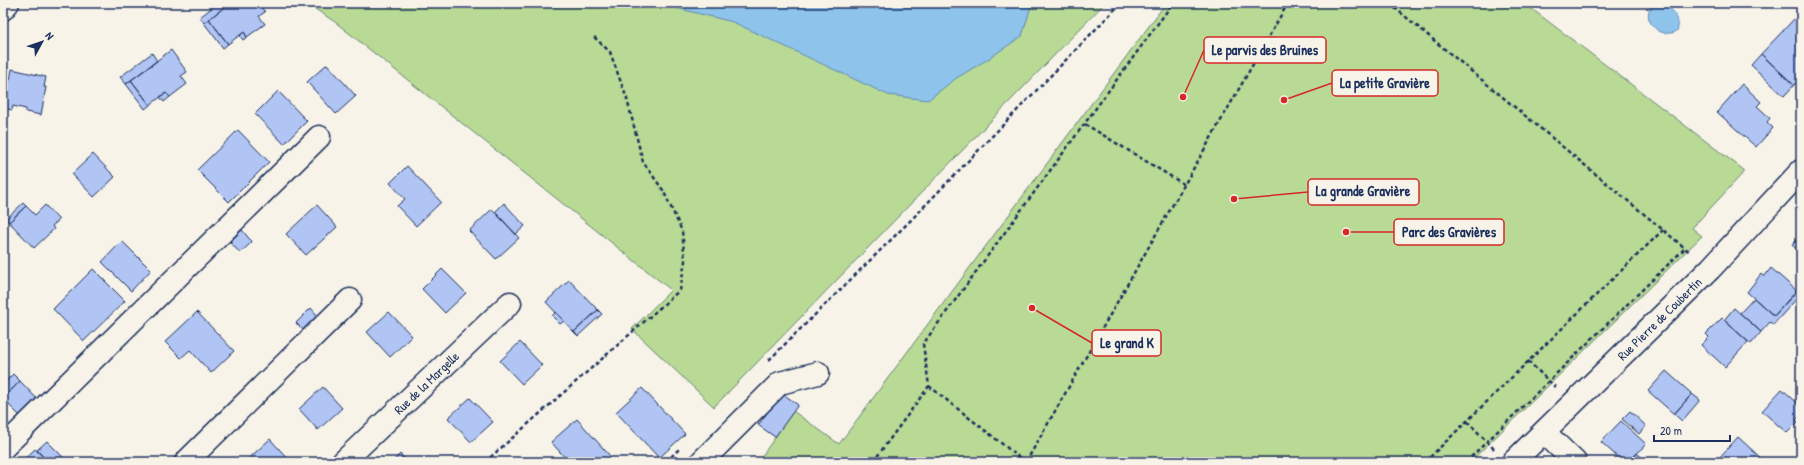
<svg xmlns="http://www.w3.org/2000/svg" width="1804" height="465" font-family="'Patrick Hand',sans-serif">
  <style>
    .green { fill: #b8da94; stroke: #6a8479 }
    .water { fill: #8ec4ec; stroke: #6088b3 }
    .building { fill: #b1c5f4; stroke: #1b2f5e }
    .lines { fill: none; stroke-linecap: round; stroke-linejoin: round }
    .minor-casing { stroke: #1b2f5e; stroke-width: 25 }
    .path { stroke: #1b2f5e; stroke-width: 2.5; stroke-dasharray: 4 3; stroke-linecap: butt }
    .minor { stroke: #f7f3e8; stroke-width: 22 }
    .labels { text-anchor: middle; stroke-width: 3; stroke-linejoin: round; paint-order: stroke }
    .street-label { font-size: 13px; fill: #1b2f5e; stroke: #f7f3e8 }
    .leader { fill: none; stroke: #d62828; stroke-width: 1.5 }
    .callout-dot { fill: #d62828; stroke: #f7f3e8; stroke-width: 1.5 }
    .callout { fill: #f7f3e8; stroke: #d62828; stroke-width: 1.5 }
    .callout-label { font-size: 14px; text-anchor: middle; font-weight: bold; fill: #1b2f5e }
  </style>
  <rect width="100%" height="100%" fill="#f7f3e8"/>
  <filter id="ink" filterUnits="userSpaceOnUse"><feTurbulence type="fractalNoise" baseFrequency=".025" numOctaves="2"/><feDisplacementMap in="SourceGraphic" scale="8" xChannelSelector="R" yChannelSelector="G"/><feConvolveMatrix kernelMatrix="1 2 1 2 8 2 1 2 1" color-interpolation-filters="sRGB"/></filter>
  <g filter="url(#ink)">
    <!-- green -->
    <path class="green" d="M 306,3 L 1105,3 L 714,407 L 632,329 L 671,290 L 335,22 Z
      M 1166,3 L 1524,3 L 1745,171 L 1692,228 L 1702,236 L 1470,462 L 758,462 L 793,411 L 839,444 Z"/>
    <!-- water -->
    <path class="water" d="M 656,3 L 1032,3 L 1022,36 L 988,59 L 955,79 L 928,100 L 888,95 L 733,22 Z
      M 1657,3 C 1671,4 1682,19 1677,31 C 1655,42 1637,10 1657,3 Z"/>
    <!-- building -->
    <path class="building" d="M 218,3 L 230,3 L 204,23 L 200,17 Z
      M 230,3 L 258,3 L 265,12 L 259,16 L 265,24 L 247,37 L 244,32 L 228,44 L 209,19 Z
      M 1795,18 L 1801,23 L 1801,78 L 1794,85 L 1761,54 Z
      M 209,19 L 228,44 L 223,48 L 204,23 Z
      M 244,32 L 247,37 L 243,40 L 240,36 Z
      M 171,50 L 187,72 L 181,76 L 187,84 L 170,97 L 166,93 L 150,105 L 131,80 Z
      M 152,53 L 157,61 L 126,84 L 120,77 Z
      M 1761,54 L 1794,85 L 1784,96 L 1751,65 Z
      M 327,64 L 356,96 L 336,114 L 307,82 Z
      M 12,69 L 46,77 L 44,87 L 46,87 L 41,115 L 26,112 L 26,109 L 13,106 L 12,110 L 3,108 L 3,95 L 6,79 L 10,80 Z
      M 131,80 L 150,105 L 145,109 L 126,84 Z
      M 1742,84 L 1761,102 L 1757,106 L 1770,118 L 1767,122 L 1773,128 L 1756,147 L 1717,112 Z
      M 278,91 L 307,121 L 284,144 L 255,114 Z
      M 166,93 L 170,97 L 164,102 L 160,97 Z
      M 238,130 L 269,162 L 229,202 L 197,170 Z
      M 93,154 L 115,177 L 94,197 L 72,174 Z
      M 407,166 L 441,202 L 416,226 L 397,206 L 405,199 L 390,183 Z
      M 23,203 L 26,206 L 9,222 L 6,219 Z
      M 504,203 L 525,226 L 516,234 L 495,212 Z
      M 45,205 L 59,220 L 52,226 L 54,229 L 34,248 L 9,222 L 26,206 L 35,215 Z
      M 317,205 L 337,227 L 306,255 L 286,234 Z
      M 492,209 L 519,238 L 496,259 L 469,231 Z
      M 242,230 L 252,242 L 240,253 L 230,242 Z
      M 1801,236 L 1801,253 L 1792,245 Z
      M 122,241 L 151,270 L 131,291 L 102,262 Z
      M 1771,268 L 1797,291 L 1774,316 L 1747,292 L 1761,274 L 1764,277 Z
      M 93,269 L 125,301 L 84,341 L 53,309 Z
      M 442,269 L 466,293 L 445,313 L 422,289 Z
      M 569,280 L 598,310 L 574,332 L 546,302 Z
      M 1796,291 L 1800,295 L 1773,325 L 1770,322 L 1761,332 L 1740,313 L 1754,298 L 1774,316 Z
      M 311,308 L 318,316 L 303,330 L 296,323 Z
      M 1734,308 L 1761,332 L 1751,344 L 1724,320 Z
      M 598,310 L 602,314 L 578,336 L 574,332 Z
      M 197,312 L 234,351 L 211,373 L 190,350 L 181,358 L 165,342 Z
      M 389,312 L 412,336 L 390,357 L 367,332 Z
      M 556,312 L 564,321 L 560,324 L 552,316 Z
      M 1722,318 L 1748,342 L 1725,367 L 1701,345 L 1709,337 L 1706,334 Z
      M 520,342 L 542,365 L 522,384 L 500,361 Z
      M 1666,371 L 1692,394 L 1674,414 L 1648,391 Z
      M 13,374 L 20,381 L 3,398 L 3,384 Z
      M 20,381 L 39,401 L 22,418 L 3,399 Z
      M 323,387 L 342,408 L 318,430 L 299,409 Z
      M 642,388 L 685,434 L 659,458 L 616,412 Z
      M 1782,389 L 1801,406 L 1801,414 L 1796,420 L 1798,422 L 1787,433 L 1762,411 Z
      M 782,393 L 798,405 L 775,437 L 758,425 Z
      M 1692,394 L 1700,400 L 1682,421 L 1674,414 Z
      M 470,398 L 493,422 L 471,442 L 448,418 Z
      M 1630,411 L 1646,426 L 1639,434 L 1622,419 Z
      M 577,419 L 611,457 L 606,462 L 569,462 L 551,442 Z
      M 1621,421 L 1646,444 L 1629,462 L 1623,462 L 1601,442 Z
      M 1738,437 L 1762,459 L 1760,462 L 1722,462 L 1718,459 Z
      M 270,439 L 289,460 L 286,462 L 245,462 Z
      M 47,441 L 68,462 L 48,462 L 37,450 Z
      M 35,449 L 48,462 L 21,462 Z
      M 1637,453 L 1647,462 L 1629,462 Z
      M 400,454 L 408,462 L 392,462 Z"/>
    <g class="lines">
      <!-- minor casing -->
      <g class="minor-casing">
        <g id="minor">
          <path d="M 3,9 L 8,3"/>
          <path d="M 1544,432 L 1575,462"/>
          <path d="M 3,448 L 319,137"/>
          <path d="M 186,462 L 350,300"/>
          <path id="s1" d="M 343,462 L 510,303"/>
          <path d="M 701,462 L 780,383 L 818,373"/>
          <path id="s2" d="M 1513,462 L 1710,269 L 1801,171"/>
        </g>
      </g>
      <!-- path -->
      <path class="path" d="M 1389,3 L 1691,253
        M 1085,124 L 1185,185
        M 769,360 L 911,220 L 1121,3
        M 1528,361 L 1555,387
        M 929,386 L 1025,462
        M 1467,421 L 1494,449
        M 485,462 L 680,290 L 685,261 L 682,231 L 663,190 L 643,162 L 627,99 L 610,52 L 592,35
        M 666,462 L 680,448
        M 873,462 L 929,386 L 923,344 L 1173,3
        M 1026,462 L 1288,3
        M 1425,462 L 1663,230
        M 1466,462 L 1685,248"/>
      <!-- minor -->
      <use href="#minor" class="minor"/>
    </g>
  </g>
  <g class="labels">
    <!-- street labels -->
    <g class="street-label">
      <text dy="5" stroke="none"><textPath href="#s2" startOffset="205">Rue Pierre de Coubertin</textPath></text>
      <text dy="5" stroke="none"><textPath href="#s1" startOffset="115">Rue de la Margelle</textPath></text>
    </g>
  </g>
  <!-- callouts -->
  <path class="leader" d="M1183 97L1204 50M1284 100L1332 83M1234 199L1308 192M1346 232L1394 232M1032 308L1092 343"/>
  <g class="callout-dot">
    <circle cx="1183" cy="97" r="4"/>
    <circle cx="1284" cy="100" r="4"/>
    <circle cx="1234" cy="199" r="4"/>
    <circle cx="1346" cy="232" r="4"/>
    <circle cx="1032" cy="308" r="4"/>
  </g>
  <g class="callout">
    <rect x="1204" y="37" width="122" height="26" rx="4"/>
    <rect x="1332" y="70" width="106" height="26" rx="4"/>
    <rect x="1308" y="179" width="111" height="26" rx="4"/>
    <rect x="1394" y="219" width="110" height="26" rx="4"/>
    <rect x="1092" y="330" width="69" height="26" rx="4"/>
  </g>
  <g class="callout-label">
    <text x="1265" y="55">Le parvis des Bruines</text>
    <text x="1385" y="88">La petite Gravière</text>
    <text x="1363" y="196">La grande Gravière</text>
    <text x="1449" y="237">Parc des Gravières</text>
    <text x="1127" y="348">Le grand K</text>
  </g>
  <!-- margin -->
  <rect width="1804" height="465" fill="none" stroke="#f7f3e8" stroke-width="16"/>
  <rect x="8" y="8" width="1788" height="449" fill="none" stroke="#1b2f5e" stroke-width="1.5" filter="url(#ink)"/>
  <!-- north arrow -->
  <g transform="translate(42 42) rotate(50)" stroke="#f7f3e8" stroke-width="3" paint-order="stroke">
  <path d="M0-3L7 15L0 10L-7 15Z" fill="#1b2f5e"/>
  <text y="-6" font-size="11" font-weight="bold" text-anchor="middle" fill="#1b2f5e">N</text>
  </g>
  <!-- scale -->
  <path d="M1654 435v6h76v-6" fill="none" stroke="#1b2f5e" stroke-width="2"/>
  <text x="1660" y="435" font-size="12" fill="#1b2f5e" stroke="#f7f3e8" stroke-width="3" paint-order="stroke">20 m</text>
</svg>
